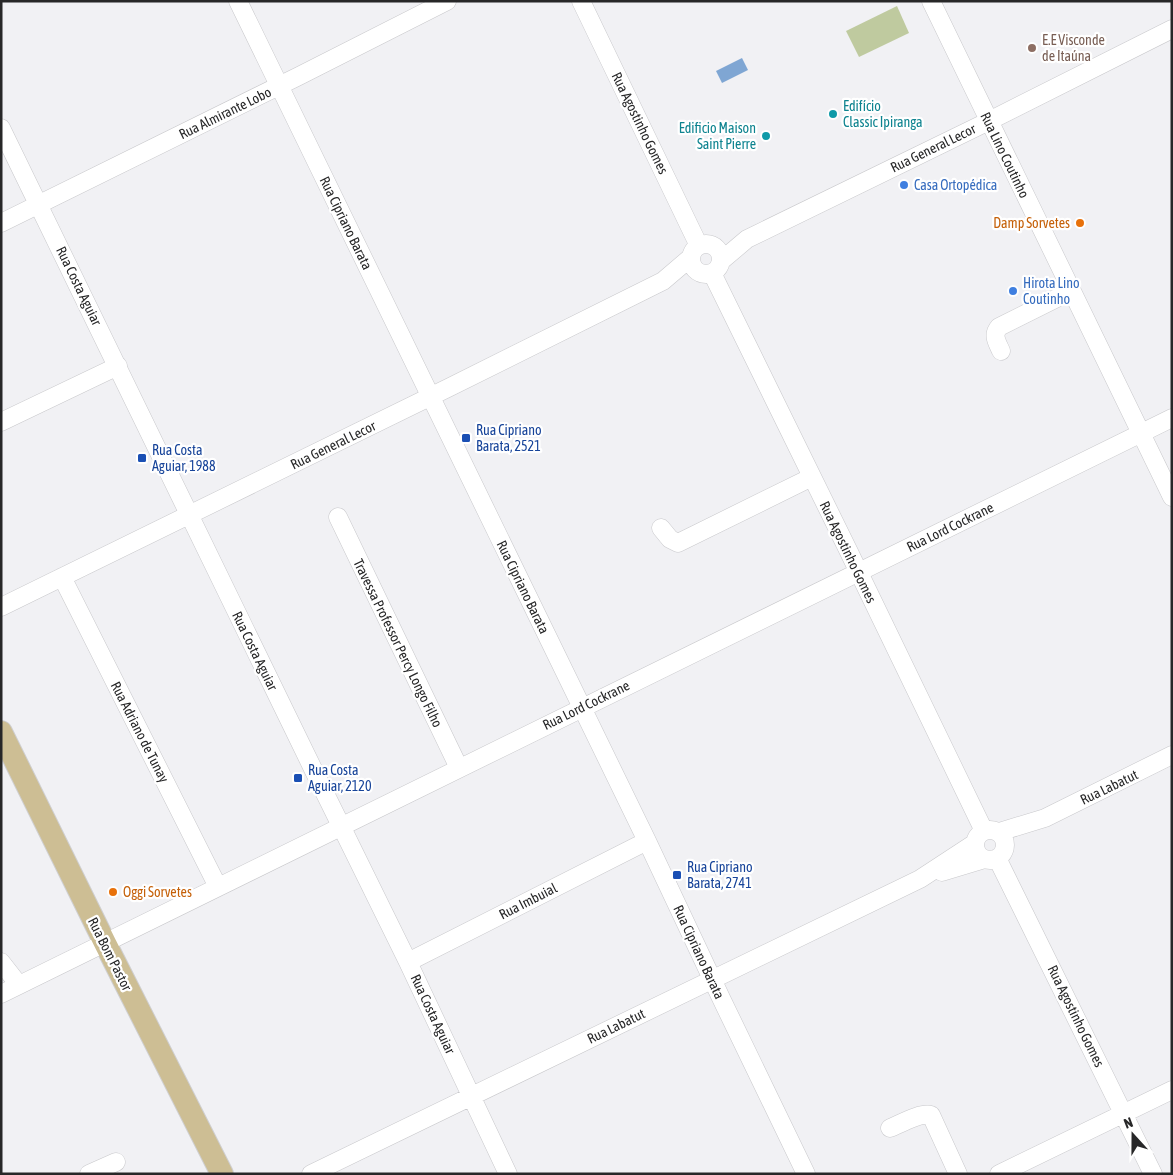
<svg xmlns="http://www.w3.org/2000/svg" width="1173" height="1175" font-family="'Asap Condensed',sans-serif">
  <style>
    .green { fill: #bfca9f }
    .water { fill: #7fa6d3 }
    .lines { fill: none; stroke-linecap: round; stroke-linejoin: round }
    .minor-casing { stroke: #c8c8cb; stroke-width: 19 }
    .major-casing { stroke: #cfcfd0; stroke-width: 24 }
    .minor { stroke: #fff; stroke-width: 18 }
    .major { stroke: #cdbe94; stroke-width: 22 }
    .education-dot { fill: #8d6e63; stroke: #fff; stroke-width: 2 }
    .culture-dot { fill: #0f9aa8; stroke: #fff; stroke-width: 2 }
    .shop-dot { fill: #3f7fe0; stroke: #fff; stroke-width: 2 }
    .food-dot { fill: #e8710a; stroke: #fff; stroke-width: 2 }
    .transit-dot { fill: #1a4fb4; stroke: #fff; stroke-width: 2 }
    .labels { text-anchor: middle; stroke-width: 4.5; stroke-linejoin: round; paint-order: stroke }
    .education-label { font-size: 14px; fill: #785e54; stroke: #fff; text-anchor: start }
    .culture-label { font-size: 14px; fill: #0d838f; stroke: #fff; text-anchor: start }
    .street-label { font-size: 14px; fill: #272728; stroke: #fff }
    .shop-label { font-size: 14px; fill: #366cbe; stroke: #fff; text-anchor: start }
    .food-label { font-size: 14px; fill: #c56008; stroke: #fff; text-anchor: end }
    .transit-label { font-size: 14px; fill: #164399; stroke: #fff; text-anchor: start }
  </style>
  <rect width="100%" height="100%" fill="#f1f1f4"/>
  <!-- green -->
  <path class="green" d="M 897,6 L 909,33 L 859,57 L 846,31 Z"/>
  <!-- water -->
  <path class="water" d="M 742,58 L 748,70 L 722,83 L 716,71 Z"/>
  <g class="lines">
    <!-- minor casing -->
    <g class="minor-casing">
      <path id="minor" d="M 238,1 L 647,841 L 721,998 L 806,1174
        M 581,1 L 699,246
        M 931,1 L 1172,497
        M 1,128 L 314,771 L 408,962 L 508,1174
        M 1,223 L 299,76 L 447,1
        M691 259a15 15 0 1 1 30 0a15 15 0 1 1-30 0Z
        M 721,261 L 747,239 L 989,121 L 1172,29
        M 712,273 L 849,552 L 984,831
        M 1001,351 C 997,342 992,335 999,327 L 1071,291
        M 1,422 L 118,366
        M 338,517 L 459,768
        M 661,528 L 670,539 L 678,543 L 812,477
        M 62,577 L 218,887
        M 1,607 L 450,387 L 663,281 L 690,258
        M975 845a15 15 0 1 1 30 0a15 15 0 1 1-30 0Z
        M 999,832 L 1045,818 L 1172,755
        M 997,858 L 1153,1174
        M 942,872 L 985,859
        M 1,962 L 19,985
        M 408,962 L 647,841
        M 1,994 L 1172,418
        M 890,1128 C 900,1124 921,1112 931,1115 L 958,1174
        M 89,1174 L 116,1162
        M 311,1174 L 920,879 L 975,843
        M 999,1174 L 1172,1090"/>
    </g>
    <!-- major casing -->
    <g class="major-casing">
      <path id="major" d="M 1,732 L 105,943 L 222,1174"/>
    </g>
    <!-- minor -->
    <use href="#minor" class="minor"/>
    <!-- major -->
    <use href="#major" class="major"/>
  </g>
  <!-- markers -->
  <circle class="education-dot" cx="1032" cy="48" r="5"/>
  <g class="culture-dot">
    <circle cx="833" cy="114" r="5"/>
    <circle cx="766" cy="136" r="5"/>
  </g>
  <g class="shop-dot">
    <circle cx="904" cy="185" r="5"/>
    <circle cx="1013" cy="291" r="5"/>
  </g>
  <g class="food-dot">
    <circle cx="1080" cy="223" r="5"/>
    <circle cx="113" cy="892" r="5"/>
  </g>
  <g class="transit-dot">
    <rect x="461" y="433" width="10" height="10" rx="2.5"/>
    <rect x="137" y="453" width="10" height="10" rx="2.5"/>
    <rect x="293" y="773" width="10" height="10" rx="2.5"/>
    <rect x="672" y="870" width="10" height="10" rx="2.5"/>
  </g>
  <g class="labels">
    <!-- education labels -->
    <g class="education-label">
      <text x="1042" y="45">E.E Visconde<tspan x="1042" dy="16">de Itaúna</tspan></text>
    </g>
    <!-- culture labels -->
    <g class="culture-label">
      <text x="843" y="111">Edifício<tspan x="843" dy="16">Classic Ipiranga</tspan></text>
      <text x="756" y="133" text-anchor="end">Edificio Maison<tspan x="756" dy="16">Saint Pierre</tspan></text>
    </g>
    <!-- street labels -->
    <g class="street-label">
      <text transform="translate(225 113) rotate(-26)" y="5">Rua Almirante Lobo</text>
      <text transform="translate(640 123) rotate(64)" y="5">Rua Agostinho Gomes</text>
      <text transform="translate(933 148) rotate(-26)" y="5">Rua General Lecor</text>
      <text transform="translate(1005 155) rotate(64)" y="5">Rua Lino Coutinho</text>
      <text transform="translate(346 223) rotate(64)" y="5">Rua Cipriano Barata</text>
      <text transform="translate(79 286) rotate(64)" y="5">Rua Costa Aguiar</text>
      <text transform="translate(333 445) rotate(-26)" y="5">Rua General Lecor</text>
      <text transform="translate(950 527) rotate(-26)" y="5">Rua Lord Cockrane</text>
      <text transform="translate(848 552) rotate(64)" y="5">Rua Agostinho Gomes</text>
      <text transform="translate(523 587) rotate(64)" y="5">Rua Cipriano Barata</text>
      <text transform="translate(398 643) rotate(64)" y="5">Travessa Professor Percy Longo Filho</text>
      <text transform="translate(255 651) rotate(64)" y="5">Rua Costa Aguiar</text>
      <text transform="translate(586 705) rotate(-26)" y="5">Rua Lord Cockrane</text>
      <text transform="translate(140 732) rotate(63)" y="5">Rua Adriano de Tunay</text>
      <text transform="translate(1109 787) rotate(-26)" y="5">Rua Labatut</text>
      <text transform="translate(528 901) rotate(-27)" y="5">Rua Imbuial</text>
      <text transform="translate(699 952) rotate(65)" y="5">Rua Cipriano Barata</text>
      <text transform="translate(110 954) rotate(63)" y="5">Rua Bom Pastor</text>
      <text transform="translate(433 1014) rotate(65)" y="5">Rua Costa Aguiar</text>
      <text transform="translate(1076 1016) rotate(64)" y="5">Rua Agostinho Gomes</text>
      <text transform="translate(616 1026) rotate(-26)" y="5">Rua Labatut</text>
    </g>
    <!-- shop labels -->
    <g class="shop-label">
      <text x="914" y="190">Casa Ortopédica</text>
      <text x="1023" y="288">Hirota Lino<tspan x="1023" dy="16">Coutinho</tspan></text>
    </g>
    <!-- food labels -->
    <g class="food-label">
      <text x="1070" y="228">Damp Sorvetes</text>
      <text x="123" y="897" text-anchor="start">Oggi Sorvetes</text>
    </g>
    <!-- transit labels -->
    <g class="transit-label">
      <text x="476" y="435">Rua Cipriano<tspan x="476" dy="16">Barata, 2521</tspan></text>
      <text x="152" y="455">Rua Costa<tspan x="152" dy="16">Aguiar, 1988</tspan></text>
      <text x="308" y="775">Rua Costa<tspan x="308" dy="16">Aguiar, 2120</tspan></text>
      <text x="687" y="872">Rua Cipriano<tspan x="687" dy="16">Barata, 2741</tspan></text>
    </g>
  </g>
  <!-- border -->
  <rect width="1173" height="1175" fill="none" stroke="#272728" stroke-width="5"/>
  <!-- north arrow -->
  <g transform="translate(1133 1135) rotate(339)" stroke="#ffffff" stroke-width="4" paint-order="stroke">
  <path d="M0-4L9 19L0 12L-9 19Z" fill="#272728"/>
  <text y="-8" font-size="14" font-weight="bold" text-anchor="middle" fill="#272728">N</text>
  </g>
</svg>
